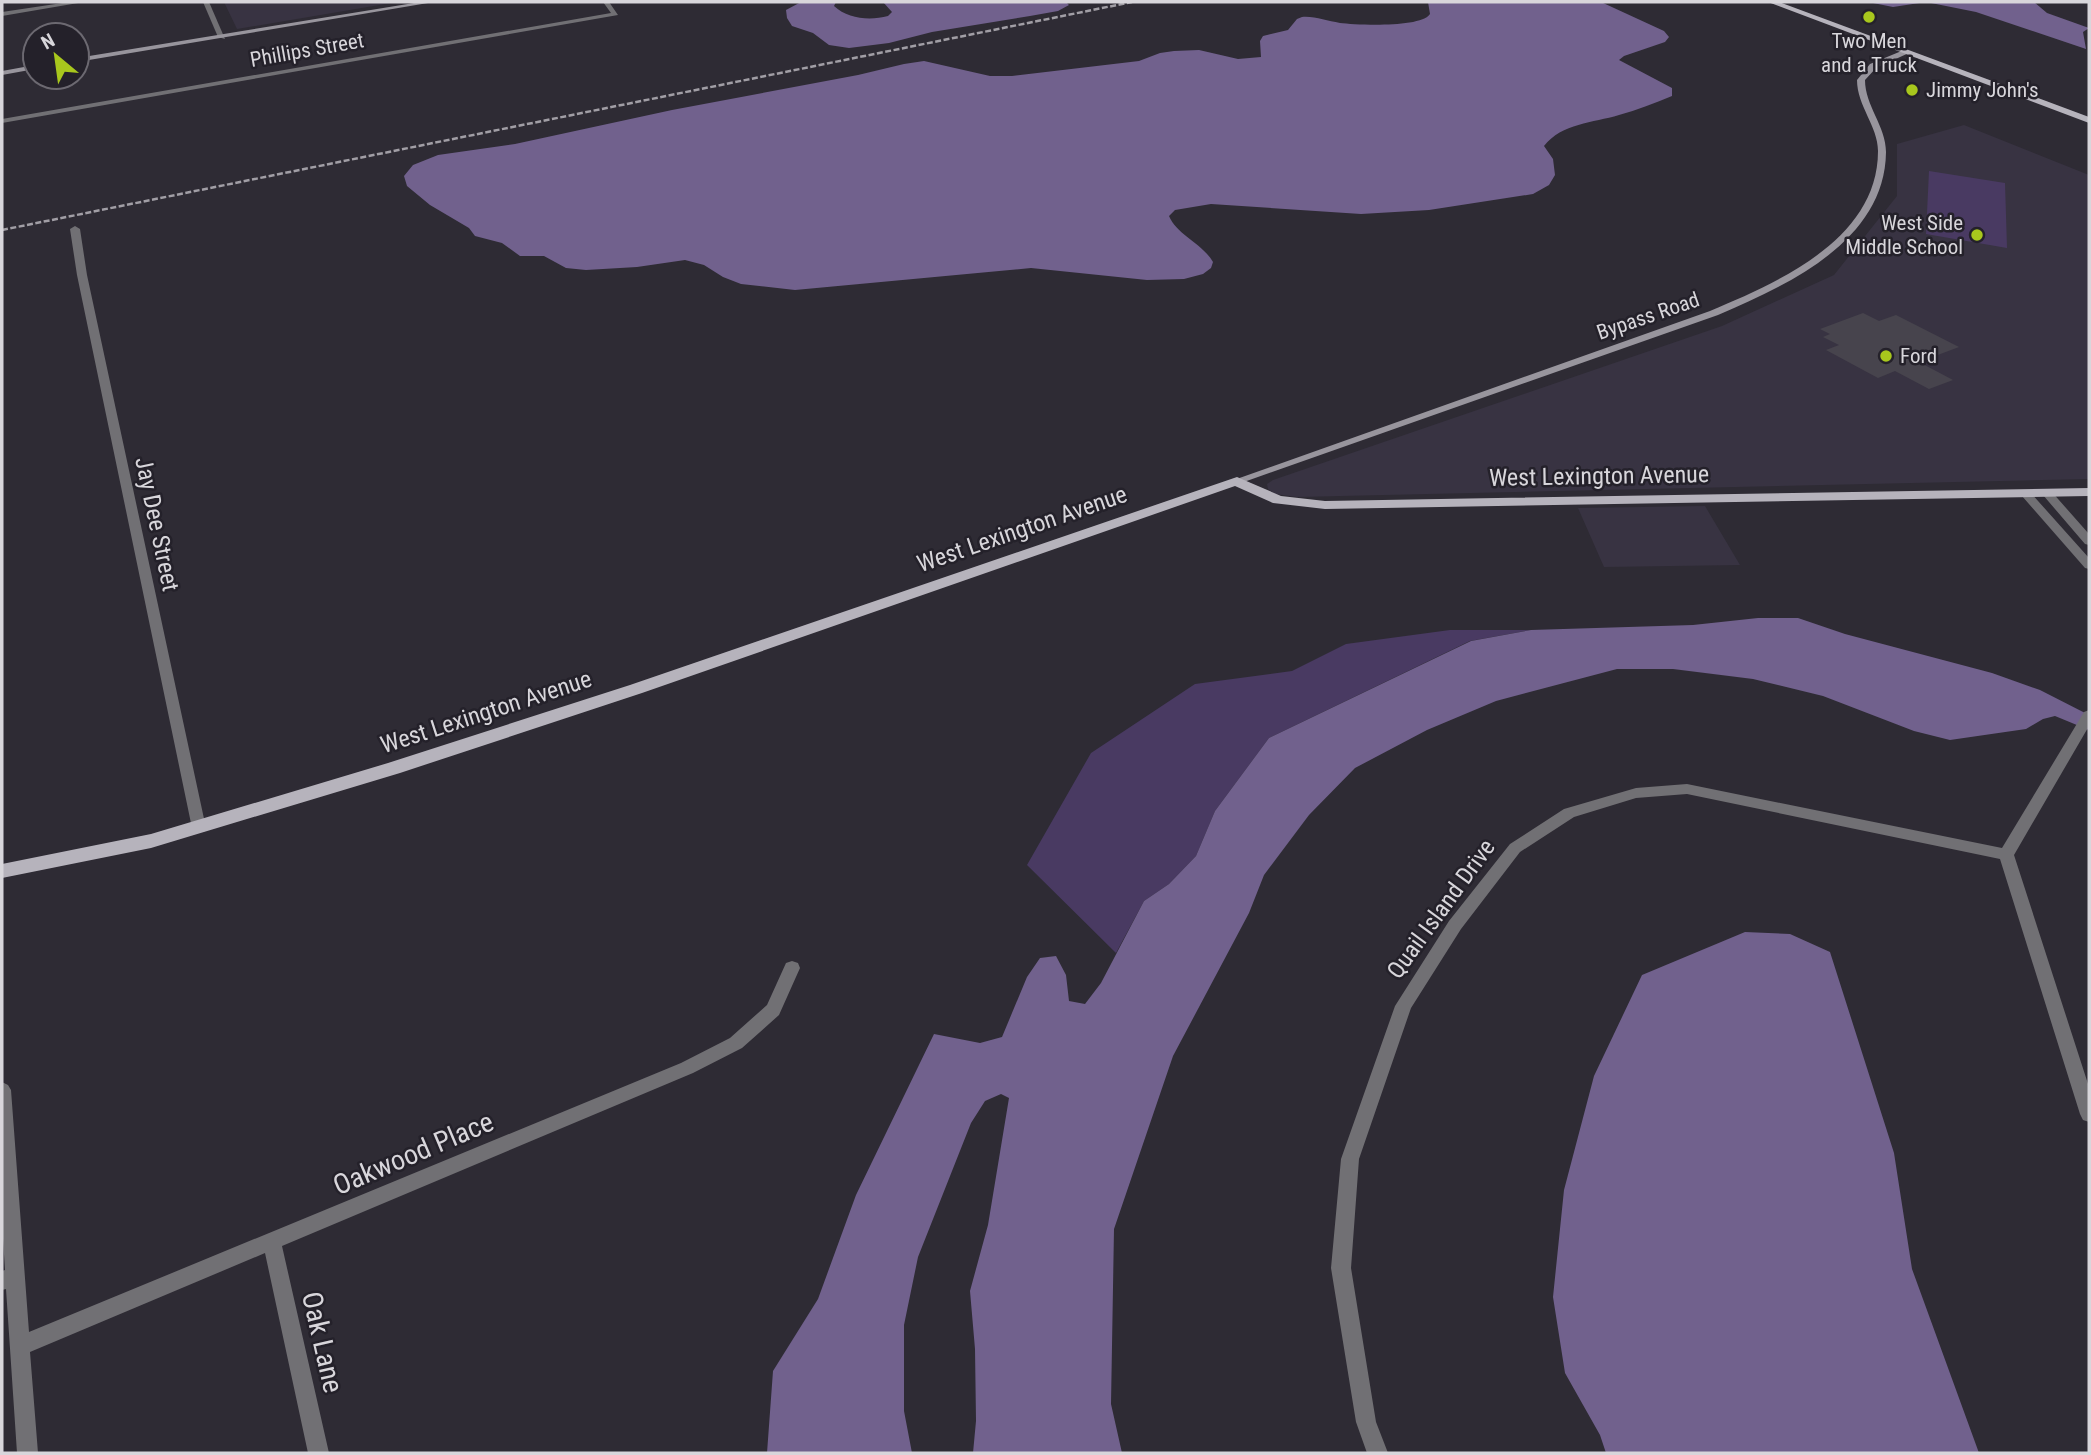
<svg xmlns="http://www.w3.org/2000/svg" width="2091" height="1455" font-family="'Roboto Condensed',sans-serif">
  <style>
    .built { fill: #383342 }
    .green { fill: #493a62 }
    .water { fill: #71618d }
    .building { fill: #47444d }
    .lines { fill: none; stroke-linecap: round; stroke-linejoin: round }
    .minor { fill: #717074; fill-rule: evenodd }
    .tertiary { fill: #717074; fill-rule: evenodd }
    .secondary { fill: #98959d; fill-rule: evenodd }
    .primary { fill: #b6b3bc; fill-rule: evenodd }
    .rail { stroke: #a19ea5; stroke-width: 2.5; stroke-dasharray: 6 2.5; stroke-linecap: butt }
    .poi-dot { fill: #a8c71d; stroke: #24212a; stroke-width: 2.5 }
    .labels { text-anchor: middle; stroke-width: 5; stroke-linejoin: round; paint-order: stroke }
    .far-poi-label { font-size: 21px; fill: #d8d6db; stroke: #24212a; text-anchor: start }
    .far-street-label { font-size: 21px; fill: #d8d6db; stroke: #24212a }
    .street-label { font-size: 24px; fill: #d8d6db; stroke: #24212a }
    .near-street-label { font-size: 28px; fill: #d8d6db; stroke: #24212a }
  </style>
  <rect width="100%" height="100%" fill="#2e2b34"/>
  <!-- built -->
  <path class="built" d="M 224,2 L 397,2 L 237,29 Z
    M 1964,125 L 2089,175 L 2089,479 L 1297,497 L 1275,494 L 1268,489 L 1267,484 L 1273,480 L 1722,326 L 1834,275 L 1897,196 L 1897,144 Z
    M 1705,506 L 1740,565 L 1604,567 L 1578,508 Z"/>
  <!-- green -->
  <path class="green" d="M 1929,171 L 2005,183 L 2007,248 L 1926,234 Z
    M 1450,630 L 1531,630 L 1470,641 L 1269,738 L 1215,811 L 1196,856 L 1169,884 L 1144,901 L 1116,953 L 1027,865 L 1091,753 L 1195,684 L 1292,671 L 1346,644 Z"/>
  <!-- water -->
  <path class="water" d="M 801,2 L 836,2 L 834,6 C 848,19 870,21 888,16 L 892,12 L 883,2 L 1066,2 L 1069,5 L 1058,11 L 1030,16 L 932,32 L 889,43 L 849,48 L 829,45 L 813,33 L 792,26 L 787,18 L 786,10 Z
    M 1428,2 L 1601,2 L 1664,31 L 1669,37 L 1665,42 L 1624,56 L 1619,60 L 1672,88 L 1672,96 C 1655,103 1637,110 1619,115 C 1593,123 1562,123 1544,146 L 1553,159 L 1555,175 L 1549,185 L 1533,194 L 1429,210 L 1361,214 L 1211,204 L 1175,210 L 1169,216 C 1177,235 1202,243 1213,262 L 1211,268 L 1203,274 L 1184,279 L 1147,280 L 1031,268 L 795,290 L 741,284 L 723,277 L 704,265 L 685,260 L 637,267 L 586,270 L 566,268 L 544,256 L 520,256 L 502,243 L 475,236 L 469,228 L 430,205 L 407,186 L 404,176 L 413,165 L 438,155 L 515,144 L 672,110 L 858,75 L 904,64 L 924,61 L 990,76 L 1012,76 L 1139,61 L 1160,53 L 1174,51 L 1199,50 L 1238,59 L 1261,57 L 1260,41 L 1263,36 L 1288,30 L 1297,19 L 1302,17 C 1315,16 1327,21 1340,23 C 1357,25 1421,28 1430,14 Z
    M 1868,2 L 2034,2 L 2047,13 L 2089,28 L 2083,32 L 2086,49 L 1976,12 L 1926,2 L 1893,7 Z
    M 1758,618 L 1798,618 L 1845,634 L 1992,673 L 2040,690 L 2089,715 L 2089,730 L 2055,716 L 2043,719 L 2026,729 L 1950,740 L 1914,731 L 1823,696 L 1753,679 L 1673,669 L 1617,669 L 1496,701 L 1427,730 L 1355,768 L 1309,815 L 1264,875 L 1249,913 L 1173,1056 L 1114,1229 L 1111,1404 L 1122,1453 L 973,1453 L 976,1421 L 975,1349 L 970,1291 L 988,1225 L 1009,1098 L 1001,1094 L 985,1101 L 971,1123 L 918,1257 L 904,1325 L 904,1411 L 912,1453 L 767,1453 L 773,1371 L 818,1299 L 856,1195 L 934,1034 L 980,1043 L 1002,1037 L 1027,977 L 1040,958 L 1056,956 L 1066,975 L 1069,1001 L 1085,1004 L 1101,983 L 1144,901 L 1169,884 L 1196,856 L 1215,811 L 1269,738 L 1471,641 L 1531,630 L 1693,625 Z
    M 1745,932 L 1790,934 L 1830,952 L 1894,1153 L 1912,1269 L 1979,1453 L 1606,1453 L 1600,1435 L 1565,1373 L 1553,1297 L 1564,1190 L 1594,1076 L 1642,975 Z"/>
  <!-- building -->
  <path class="building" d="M 1863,313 L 1879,321 L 1896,315 L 1959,347 L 1919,362 L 1953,380 L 1929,389 L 1895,371 L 1878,378 L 1826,350 L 1839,345 L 1823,337 L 1830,334 L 1820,329 Z"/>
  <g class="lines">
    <!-- minor -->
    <path class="minor" d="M 69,2 L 84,2 L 2,16 L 2,12 Z
      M 603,2 L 609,2 L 618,15 L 2,123 L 2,119 L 611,13 Z
      M 75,226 L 80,229 L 87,275 L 206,828 L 204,832 L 194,832 L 192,828 L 77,275 L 70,229 Z
      M 2047,489 L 2051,491 L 2089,534 L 2089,545 L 2085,544 L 2043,495 L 2041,493 Z
      M 2026,490 L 2030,492 L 2089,558 L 2089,569 L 2085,568 L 2022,496 L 2022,492 Z
      M 2089,710 L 2089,726 L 2014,855 L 2089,1087 L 2089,1122 L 2083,1120 L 2080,1114 L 2000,859 L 1687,794 L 1636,798 L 1574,817 L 1520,852 L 1461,929 L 1411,1008 L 1359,1159 L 1351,1268 L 1376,1422 L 1388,1453 L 1367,1453 L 1356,1422 L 1331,1268 L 1341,1159 L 1395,1006 L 1449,921 L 1510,844 L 1564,809 L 1636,788 L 1687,784 L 2002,848 L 2084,712 Z
      M 792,961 L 798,963 L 800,968 L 779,1015 L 742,1048 L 693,1073 L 282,1246 L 329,1453 L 308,1453 L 265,1253 L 30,1352 L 38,1453 L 17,1453 L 6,1289 L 2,1290 L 2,1271 L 5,1270 L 2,1223 L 2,1082 L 8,1085 L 11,1090 L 29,1332 L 681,1063 L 730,1038 L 767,1005 L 786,963 Z"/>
    <!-- tertiary -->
    <path class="tertiary" d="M 203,2 L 209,2 L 225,39 L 218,37 Z"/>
    <!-- secondary -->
    <path class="secondary" d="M 420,2 L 434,2 L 77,62 L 77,58 Z
      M 1904,50 L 1911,52 L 1876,68 L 1865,80 C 1865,106 1886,126 1886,152 C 1885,241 1788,285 1718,315 L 1241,483 L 1233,483 L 1231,481 L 1710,311 C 1779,282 1878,239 1878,151 C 1878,126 1857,106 1857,80 L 1870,64 Z
      M 35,65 L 35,69 L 2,75 L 2,71 Z"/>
    <!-- primary -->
    <path class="primary" d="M 1768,2 L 1779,2 L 2089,117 L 2089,123 Z
      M 1237,477 L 1281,496 L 1325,501 L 2089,488 L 2089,496 L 1325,509 L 1273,503 L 1235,486 L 642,693 L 400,773 L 151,848 L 2,878 L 2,864 L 151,834 L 388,763 L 630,685 Z"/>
    <!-- rail -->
    <path class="rail" d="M 2,230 L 1132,2"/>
  </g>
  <!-- markers -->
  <g class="poi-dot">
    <circle cx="1869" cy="17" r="7"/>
    <circle cx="1912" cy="90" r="7"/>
    <circle cx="1977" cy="235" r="7"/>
    <circle cx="1886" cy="356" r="7"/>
  </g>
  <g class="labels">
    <!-- far-poi labels -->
    <g class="far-poi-label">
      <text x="1869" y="48" text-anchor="middle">Two Men<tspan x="1869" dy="24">and a Truck</tspan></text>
      <text x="1926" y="97">Jimmy John's</text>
      <text x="1963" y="230" text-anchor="end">West Side<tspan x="1963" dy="24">Middle School</tspan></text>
      <text x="1900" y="363">Ford</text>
    </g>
    <!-- far-street labels -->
    <g class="far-street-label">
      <text transform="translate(307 50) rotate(-10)" y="7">Phillips Street</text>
      <text transform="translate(1648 316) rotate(-19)" y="7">Bypass Road</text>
    </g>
    <!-- street labels -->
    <g class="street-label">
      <text transform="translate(1599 476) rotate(-1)" y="8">West Lexington Avenue</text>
      <text transform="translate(157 524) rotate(78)" y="8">Jay Dee Street</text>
      <text transform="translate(1022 529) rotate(-19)" y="8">West Lexington Avenue</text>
      <text transform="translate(486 712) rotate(-18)" y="8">West Lexington Avenue</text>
      <text transform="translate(1441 909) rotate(-54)" y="8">Quail Island Drive</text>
    </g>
    <!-- near-street labels -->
    <g class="near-street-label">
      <text transform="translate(413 1153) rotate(-23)" y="10">Oakwood Place</text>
      <text transform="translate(323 1342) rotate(77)" y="10">Oak Lane</text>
    </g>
  </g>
  <!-- border -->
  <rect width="2091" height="1455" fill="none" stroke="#d8d6db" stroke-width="7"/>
  <!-- north arrow -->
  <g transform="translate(56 56) rotate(331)"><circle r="33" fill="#24212a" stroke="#6c6971" stroke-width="2"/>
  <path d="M0-5L12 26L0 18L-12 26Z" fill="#a8c71d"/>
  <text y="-10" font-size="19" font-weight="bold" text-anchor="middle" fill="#d8d6db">N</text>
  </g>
</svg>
